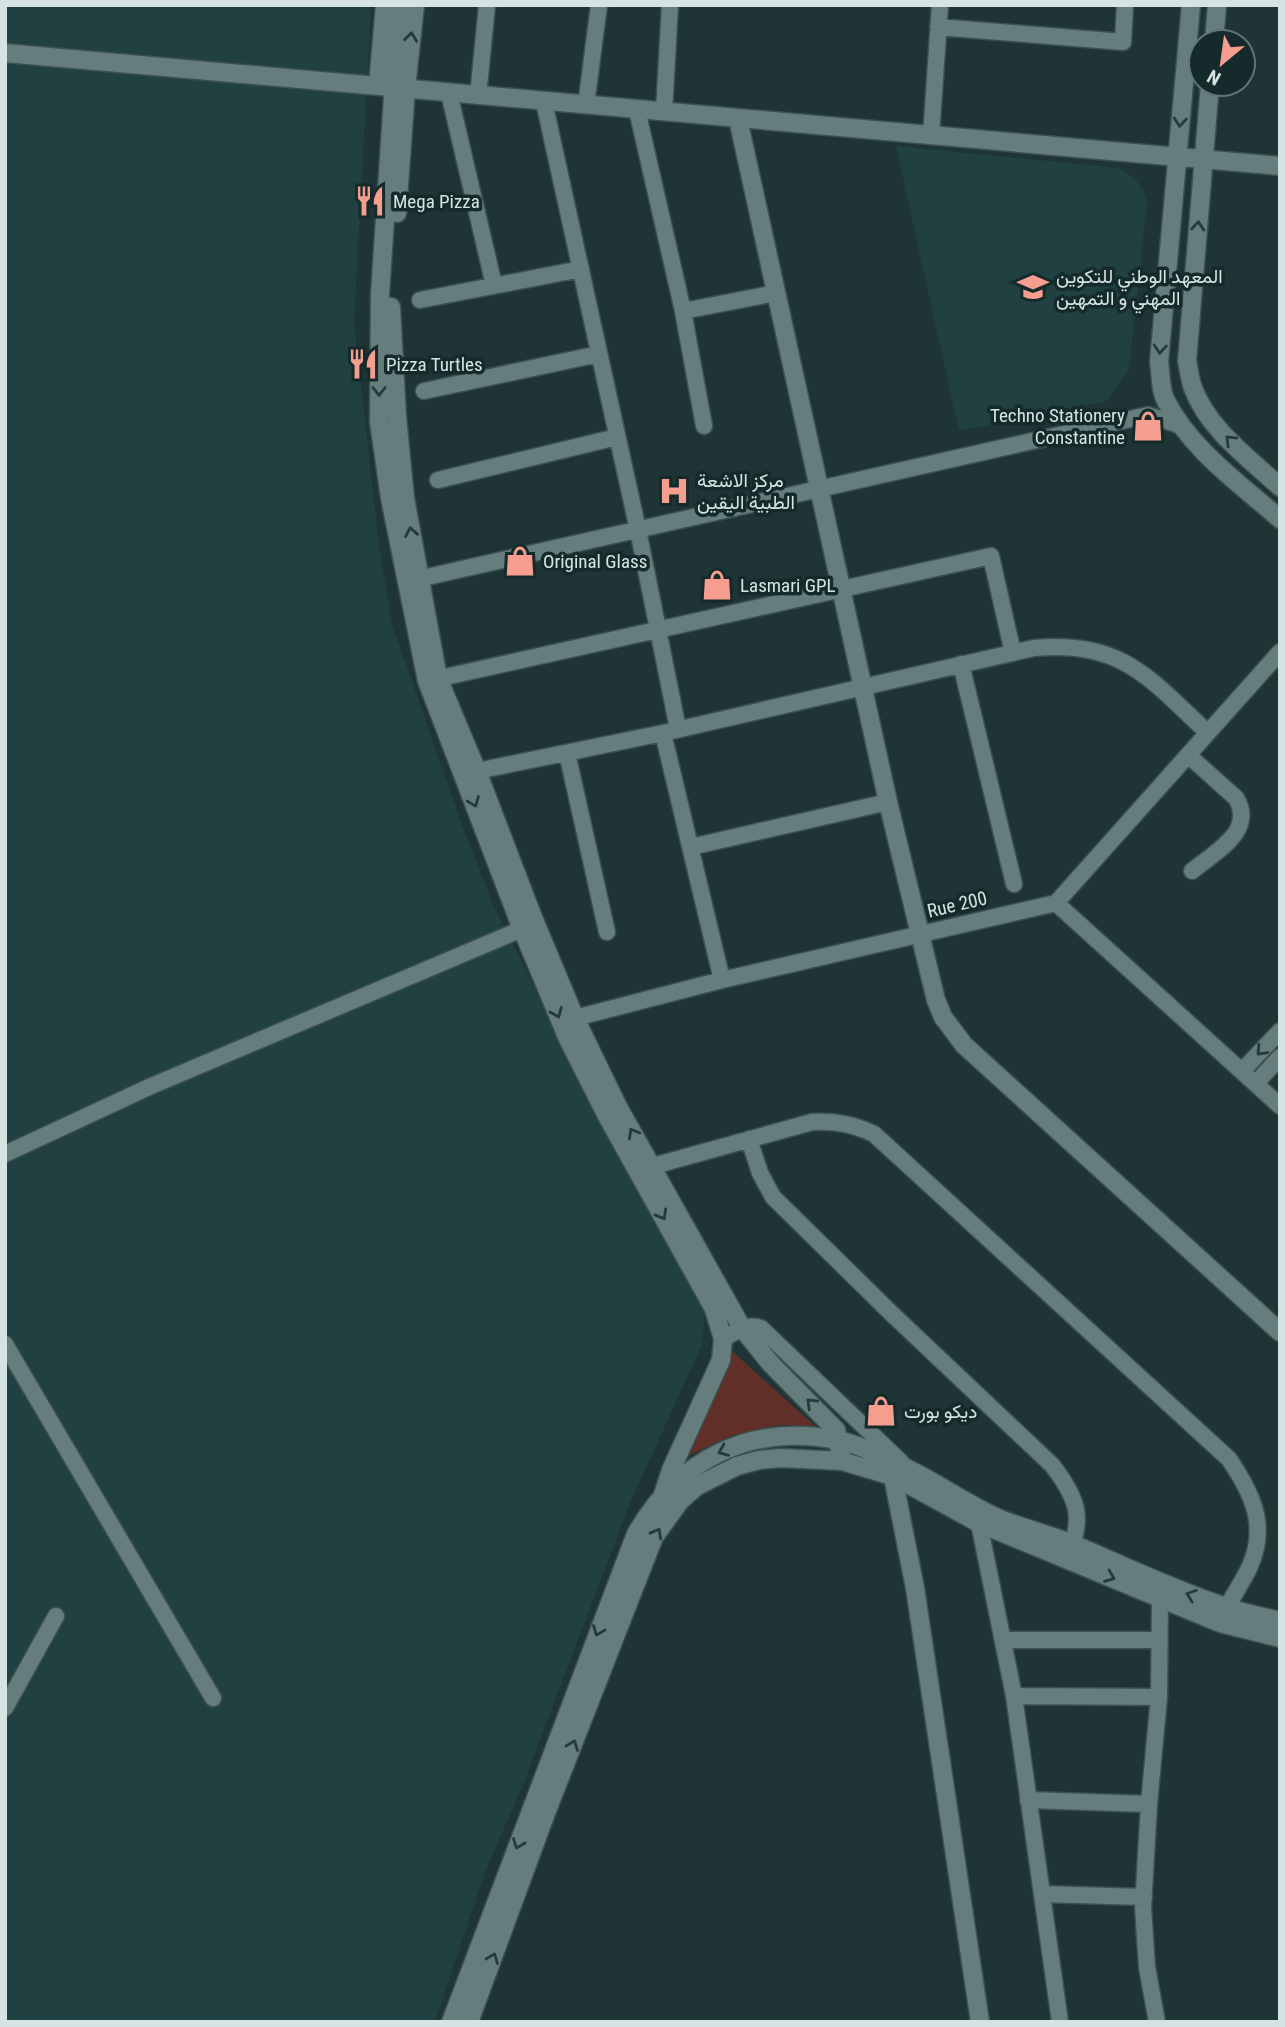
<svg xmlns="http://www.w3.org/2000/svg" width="1285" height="2027" font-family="'Roboto Condensed',Vazirmatn,sans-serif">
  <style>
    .built { fill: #214041 }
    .green { fill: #622f28 }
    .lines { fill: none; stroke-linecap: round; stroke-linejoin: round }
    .street-casing { stroke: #3c5050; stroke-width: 19 }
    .secondary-casing { stroke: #3c5050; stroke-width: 21 }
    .street { stroke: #657d7d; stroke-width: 16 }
    .secondary { stroke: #657d7d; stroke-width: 18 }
    .oneway { stroke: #253b3b }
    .labels { text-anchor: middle; stroke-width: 7; stroke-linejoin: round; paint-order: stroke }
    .poi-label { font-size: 19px; fill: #d6e3e3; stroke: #152b2b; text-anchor: start }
    .street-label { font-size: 19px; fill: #d6e3e3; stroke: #152b2b }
  </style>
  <rect width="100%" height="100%" fill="#1f3535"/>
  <!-- built -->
  <path class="built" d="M 5,5 L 371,5 L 354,322 L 379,545 L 392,624 L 462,825 L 493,905 L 602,1121 L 678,1248 L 705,1312 L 702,1345 L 631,1500 L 523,1785 L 485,1872 L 435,2022 L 5,2022 Z
    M 896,146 L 1119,168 L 1135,179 L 1143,190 L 1147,203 L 1129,370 L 1107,401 L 959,431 Z"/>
  <!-- green -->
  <path class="green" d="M 733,1352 L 816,1427 L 780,1425 L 733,1435 L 685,1457 L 728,1354 Z"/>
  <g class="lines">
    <!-- street casing -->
    <g class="street-casing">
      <path id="street" d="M 938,27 L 1123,42 L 1125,5
        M 377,85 L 384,5
        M 449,93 L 494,285
        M 478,96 L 487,5
        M 544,102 L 638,530 L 678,729
        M 586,105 L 599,5
        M 637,110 L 683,311 L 704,426
        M 664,112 L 670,5
        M 931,136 L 940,5
        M 420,300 L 581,269
        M 683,311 L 776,293
        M 424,391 L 599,354
        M 438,480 L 617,437
        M 409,581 L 1148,415 L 1182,426
        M 961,664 L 1014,884
        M 427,681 L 991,556 L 1013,653
        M 663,733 L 722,980
        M 567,753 L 607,932
        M 1188,755 L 1236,798 C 1256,831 1215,852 1192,871
        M 477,771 L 663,733 L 1034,648 C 1122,640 1149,678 1208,733
        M 691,847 L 888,802
        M 1056,903 L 1280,652
        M 575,1018 L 722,980 L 1056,903 L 1280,1106
        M 1242,1071 L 1280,1031
        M 1256,1083 L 1280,1057
        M 749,1139 L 760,1173 L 773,1197 L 891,1313 L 1052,1465 C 1076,1496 1086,1518 1067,1556
        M 5,1154 L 149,1087 L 522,929
        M 653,1166 L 812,1122 C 835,1121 853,1124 874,1134 L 1229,1459 C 1252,1493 1268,1525 1250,1566 C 1242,1584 1229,1600 1222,1619
        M 723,1339 C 735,1332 746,1323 761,1328 L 901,1462
        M 5,1344 L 213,1698
        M 979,1523 L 1014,1696 L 1060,2022
        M 1003,1640 L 1158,1640
        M 1014,1696 L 1159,1697
        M 5,1708 L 56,1616
        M 1028,1800 L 1149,1804
        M 1043,1894 L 1144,1897
        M 1157,2022 L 1147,1967 L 1143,1907 L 1149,1804 L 1159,1697 L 1160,1597"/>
    </g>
    <!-- secondary casing -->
    <g class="secondary-casing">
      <path id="secondary" d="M 399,5 L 380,295 L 379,422 L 390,498 L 427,681 L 522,929 L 568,1039 L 607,1116 L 714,1309 L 723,1339 L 721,1360 L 671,1470 L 663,1495
        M 1191,5 L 1159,362 C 1161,373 1160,388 1165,399 C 1189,448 1240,484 1280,519
        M 1214,42 L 1217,5
        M 5,53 L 1280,166
        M 1210,84 L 1187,361 C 1189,370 1190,380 1193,388 C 1208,429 1249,458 1280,487
        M 738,119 L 888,802 L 936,1000 L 943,1017 L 964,1045 L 1280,1332
        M 397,213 L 406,88 L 415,5
        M 391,307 L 397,417 L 405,498 L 438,678 L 477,771 L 532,915 L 575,1018 L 618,1107 L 742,1328 L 771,1364 L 836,1430 L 842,1461
        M 892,1472 L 915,1588 L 980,2022
        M 451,2022 L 636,1534 C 679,1459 750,1423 837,1440 C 858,1444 887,1458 906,1468 C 938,1483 967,1505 1000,1519 C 1025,1529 1051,1535 1075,1545 C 1124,1566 1172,1589 1223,1606 C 1241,1613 1261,1616 1280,1621
        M 469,2022 L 546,1813 L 654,1537 L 680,1501 L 697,1486 L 737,1466 L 759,1460 L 781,1458 L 842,1461 L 895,1477 L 979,1523 L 1220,1623 L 1280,1638"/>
    </g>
    <!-- street -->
    <use href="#street" class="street"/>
    <!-- secondary -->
    <use href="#secondary" class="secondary"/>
  </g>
  <!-- one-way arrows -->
  <defs><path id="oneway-chevron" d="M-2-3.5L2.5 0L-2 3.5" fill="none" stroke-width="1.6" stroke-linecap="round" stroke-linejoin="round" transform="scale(1.75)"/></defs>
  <g class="oneway">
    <use href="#oneway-chevron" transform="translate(411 37) rotate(-83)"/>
    <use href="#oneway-chevron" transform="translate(1180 122) rotate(95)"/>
    <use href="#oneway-chevron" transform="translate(1198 226) rotate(-85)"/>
    <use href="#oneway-chevron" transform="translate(1160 349) rotate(95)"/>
    <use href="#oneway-chevron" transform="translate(379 391) rotate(90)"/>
    <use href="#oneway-chevron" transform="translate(1230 440) rotate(-135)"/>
    <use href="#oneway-chevron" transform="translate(411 532) rotate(-100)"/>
    <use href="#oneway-chevron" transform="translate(474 802) rotate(69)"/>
    <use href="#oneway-chevron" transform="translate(557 1013) rotate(68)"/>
    <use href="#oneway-chevron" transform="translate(1261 1051) rotate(133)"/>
    <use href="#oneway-chevron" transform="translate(633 1133) rotate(-120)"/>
    <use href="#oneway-chevron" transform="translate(662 1215) rotate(61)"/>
    <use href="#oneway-chevron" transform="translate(811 1403) rotate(-136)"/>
    <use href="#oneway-chevron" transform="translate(723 1451) rotate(158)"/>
    <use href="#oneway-chevron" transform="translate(657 1533) rotate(-61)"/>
    <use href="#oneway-chevron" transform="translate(1110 1577) rotate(22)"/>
    <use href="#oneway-chevron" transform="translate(1191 1595) rotate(-160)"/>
    <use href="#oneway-chevron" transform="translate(598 1631) rotate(111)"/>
    <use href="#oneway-chevron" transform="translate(573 1745) rotate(-69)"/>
    <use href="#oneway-chevron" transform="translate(518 1844) rotate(111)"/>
    <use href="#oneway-chevron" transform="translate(493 1958) rotate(-69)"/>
  </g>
  <!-- icons -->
  <defs>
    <g id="restaurant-bare" transform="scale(2.415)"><path d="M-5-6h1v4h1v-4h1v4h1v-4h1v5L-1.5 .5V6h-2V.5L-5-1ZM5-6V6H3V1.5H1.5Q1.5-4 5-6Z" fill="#f59d8e" stroke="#152b2b" stroke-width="2.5" paint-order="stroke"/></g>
    <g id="university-bare" transform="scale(2.415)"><path d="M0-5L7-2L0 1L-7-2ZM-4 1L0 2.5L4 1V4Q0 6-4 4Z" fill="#f59d8e" stroke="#152b2b" stroke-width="2.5" paint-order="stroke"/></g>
    <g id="shop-bare" transform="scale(2.415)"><path d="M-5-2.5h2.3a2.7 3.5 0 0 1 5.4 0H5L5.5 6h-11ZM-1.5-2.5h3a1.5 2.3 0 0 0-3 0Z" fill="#f59d8e" stroke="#152b2b" stroke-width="2.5" paint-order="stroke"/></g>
    <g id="hospital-bare" transform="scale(2.415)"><path d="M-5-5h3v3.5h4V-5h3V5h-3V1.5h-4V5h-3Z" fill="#f59d8e" stroke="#152b2b" stroke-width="2.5" paint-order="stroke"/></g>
  </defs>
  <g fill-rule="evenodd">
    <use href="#restaurant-bare" x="370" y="201"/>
    <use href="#university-bare" x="1033" y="287"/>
    <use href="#restaurant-bare" x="363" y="364"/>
    <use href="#shop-bare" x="1148" y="426"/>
    <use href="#hospital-bare" x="674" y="491"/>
    <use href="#shop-bare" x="520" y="561"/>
    <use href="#shop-bare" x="717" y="585"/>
    <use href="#shop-bare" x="881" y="1411"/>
  </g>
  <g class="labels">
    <!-- poi labels -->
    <g class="poi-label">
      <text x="393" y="208">Mega Pizza</text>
      <text x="1056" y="283">المعهد الوطني للتكوين<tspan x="1056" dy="22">المهني و التمهين</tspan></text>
      <text x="386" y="371">Pizza Turtles</text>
      <text x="1125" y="422" text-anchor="end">Techno Stationery<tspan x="1125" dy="22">Constantine</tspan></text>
      <text x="697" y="487">مركز الاشعة<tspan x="697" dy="22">الطبية اليقين</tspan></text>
      <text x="543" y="568">Original Glass</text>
      <text x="740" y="592">Lasmari GPL</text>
      <text x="904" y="1418">ديكو بورت</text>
    </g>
    <!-- street labels -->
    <g class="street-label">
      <text transform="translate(957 904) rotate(-13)" y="7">Rue 200</text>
    </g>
  </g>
  <!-- border -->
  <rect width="1285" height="2027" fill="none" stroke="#d6e3e3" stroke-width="14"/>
  <!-- north arrow -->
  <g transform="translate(1222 63) rotate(209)"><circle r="33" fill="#152b2b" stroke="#627575" stroke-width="2"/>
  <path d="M0-5L12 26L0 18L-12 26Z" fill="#f59d8e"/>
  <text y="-10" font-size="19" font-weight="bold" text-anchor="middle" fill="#d6e3e3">N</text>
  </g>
</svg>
